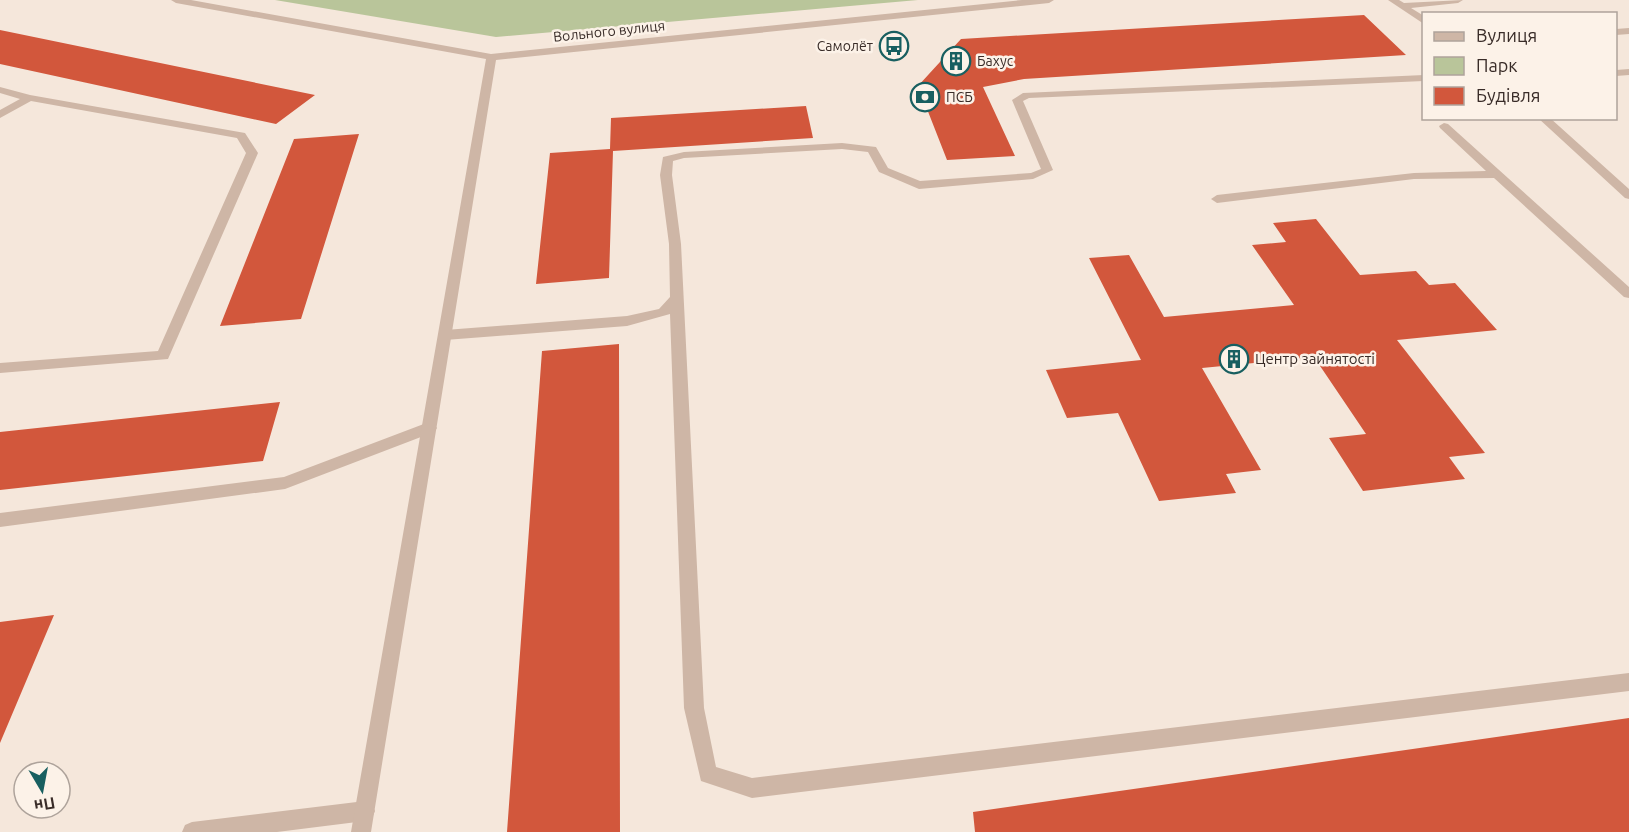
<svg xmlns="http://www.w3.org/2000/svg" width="1629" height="832" font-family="Ubuntu,sans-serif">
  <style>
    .green { fill: #b9c59a }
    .building { fill: #d2573c }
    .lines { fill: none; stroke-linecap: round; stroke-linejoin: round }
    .lane { fill: #ceb6a6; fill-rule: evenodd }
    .street { fill: #ceb6a6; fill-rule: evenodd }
    .labels { text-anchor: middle; stroke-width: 5; stroke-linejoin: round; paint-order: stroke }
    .far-street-label { font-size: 14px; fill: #392c28; stroke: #fcf2e8 }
    .far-poi-label { font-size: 14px; fill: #392c28; stroke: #fcf2e8; text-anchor: start }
    .poi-label { font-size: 15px; fill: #392c28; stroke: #fcf2e8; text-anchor: start }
  </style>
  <rect width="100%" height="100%" fill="#f5e7db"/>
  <!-- green -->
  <path class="green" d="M 275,0 L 918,0 L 496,37 Z"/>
  <!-- building -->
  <path class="building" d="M 1364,15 L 1406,55 L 1024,79 L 983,87 L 1015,156 L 947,160 L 918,86 L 961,39 Z
    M 0,30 L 315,95 L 276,124 L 0,64 Z
    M 806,106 L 813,138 L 613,151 L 609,278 L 536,284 L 550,153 L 610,149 L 611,118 Z
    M 359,134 L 301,319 L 220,326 L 294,139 Z
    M 1316,219 L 1360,275 L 1416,271 L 1429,285 L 1455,283 L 1497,330 L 1397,340 L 1485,453 L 1449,457 L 1465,479 L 1363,491 L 1329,438 L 1366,434 L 1314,357 L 1202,368 L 1261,470 L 1226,474 L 1236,493 L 1159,501 L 1118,413 L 1067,418 L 1046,370 L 1141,360 L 1089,258 L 1129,255 L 1164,317 L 1294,305 L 1252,245 L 1286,242 L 1273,223 Z
    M 619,344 L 620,832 L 507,832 L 542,351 Z
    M 280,402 L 263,461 L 0,490 L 0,432 Z
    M 54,615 L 0,743 L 0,622 Z
    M 1629,718 L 1629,832 L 975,832 L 973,812 Z"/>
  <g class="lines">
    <!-- lane -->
    <path class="lane" d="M 1388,0 L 1399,0 L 1404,3 L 1463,0 L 1458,3 L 1411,8 L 1424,16 L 1424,24 Z
      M 1629,28 L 1629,34 L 1616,35 L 1616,29 Z
      M 1629,69 L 1629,75 L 1616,76 L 1616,70 Z
      M 1424,75 L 1424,81 L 1029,98 L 1023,101 L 1053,170 L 1033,179 L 919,189 L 879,172 L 868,152 L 842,149 L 684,158 L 673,161 L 672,175 L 681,244 L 704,708 L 716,767 L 752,778 L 1629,673 L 1629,691 L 752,798 L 701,781 L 684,708 L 670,314 L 627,326 L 445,340 L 438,335 L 445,330 L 627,316 L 659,309 L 670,297 L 669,244 L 660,175 L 663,157 L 684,152 L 842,143 L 876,147 L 888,168 L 920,181 L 1031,173 L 1041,169 L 1012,100 L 1023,93 Z
      M 0,87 L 30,95 L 245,133 L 258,153 L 168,359 L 0,373 L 0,363 L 158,351 L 246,153 L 237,138 L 31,101 L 0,118 L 0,110 L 20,99 L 0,93 Z
      M 1538,118 L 1550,118 L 1629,189 L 1629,199 L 1625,198 Z
      M 1444,123 L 1448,124 L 1629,287 L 1629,298 L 1624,297 L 1494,178 L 1414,179 L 1217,203 L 1211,199 L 1217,195 L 1414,173 L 1486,171 L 1440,128 L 1439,126 Z
      M 429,422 L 434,424 L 437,428 L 434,432 L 285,489 L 0,527 L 0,513 L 284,477 Z
      M 365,801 L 372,804 L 375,811 L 372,818 L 365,821 L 277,832 L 182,832 L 185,825 L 192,822 Z"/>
    <!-- street -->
    <path class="street" d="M 171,0 L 191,0 L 491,54 L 1022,0 L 1054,0 L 1049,3 L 496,60 L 371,832 L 351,832 L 486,59 L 176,3 Z"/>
  </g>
  <!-- icons -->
  <defs>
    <g id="bus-ring" transform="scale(1.5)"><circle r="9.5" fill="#fcf2e8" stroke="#185f60" stroke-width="1.5"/><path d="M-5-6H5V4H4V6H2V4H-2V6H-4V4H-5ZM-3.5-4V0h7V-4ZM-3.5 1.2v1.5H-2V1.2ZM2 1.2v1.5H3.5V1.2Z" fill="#185f60"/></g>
    <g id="building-ring" transform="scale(1.5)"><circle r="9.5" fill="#fcf2e8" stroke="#185f60" stroke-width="1.5"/><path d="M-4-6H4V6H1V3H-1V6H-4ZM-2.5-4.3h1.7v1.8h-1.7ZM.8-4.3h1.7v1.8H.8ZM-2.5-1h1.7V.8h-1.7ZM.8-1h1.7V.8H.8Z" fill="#185f60"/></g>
    <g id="bank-ring" transform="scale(1.5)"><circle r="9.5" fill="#fcf2e8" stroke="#185f60" stroke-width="1.5"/><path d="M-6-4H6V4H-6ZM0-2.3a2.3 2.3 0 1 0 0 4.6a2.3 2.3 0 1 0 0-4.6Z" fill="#185f60"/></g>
  </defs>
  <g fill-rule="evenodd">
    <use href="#bus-ring" x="894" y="46"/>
    <use href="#building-ring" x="956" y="61"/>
    <use href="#bank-ring" x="925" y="97"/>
    <use href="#building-ring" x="1234" y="359"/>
  </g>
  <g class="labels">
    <!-- far-street labels -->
    <g class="far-street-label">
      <text transform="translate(609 31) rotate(-6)" y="5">Вольного вулиця</text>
    </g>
    <!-- far-poi labels -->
    <g class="far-poi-label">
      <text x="873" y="51" text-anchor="end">Самолёт</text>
      <text x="977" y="66">Бахус</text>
      <text x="946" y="102">ПСБ</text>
    </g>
    <!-- poi labels -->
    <g class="poi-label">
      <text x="1255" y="364">Центр зайнятості</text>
    </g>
  </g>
  <!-- legend -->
  <rect x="1422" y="12" width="195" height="108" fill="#fcf2e8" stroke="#aea39b" stroke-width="1.5"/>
  <rect x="1434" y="32" width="30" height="9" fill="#ceb6a6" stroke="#aea39b" stroke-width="1.5"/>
  <text x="1476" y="42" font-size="18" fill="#392c28">Вулиця</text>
  <rect x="1434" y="57" width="30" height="18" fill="#b9c59a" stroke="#aea39b" stroke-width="1.5"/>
  <text x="1476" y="72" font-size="18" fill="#392c28">Парк</text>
  <rect x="1434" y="87" width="30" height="18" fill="#d2573c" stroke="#aea39b" stroke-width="1.5"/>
  <text x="1476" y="102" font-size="18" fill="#392c28">Будівля</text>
  <!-- north arrow -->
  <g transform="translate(42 790) rotate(170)"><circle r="28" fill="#fcf2e8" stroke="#aea39b" stroke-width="1.5"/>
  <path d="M0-4.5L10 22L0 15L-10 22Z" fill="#185f60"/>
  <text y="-9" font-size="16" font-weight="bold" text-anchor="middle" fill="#392c28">Пн</text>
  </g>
</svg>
